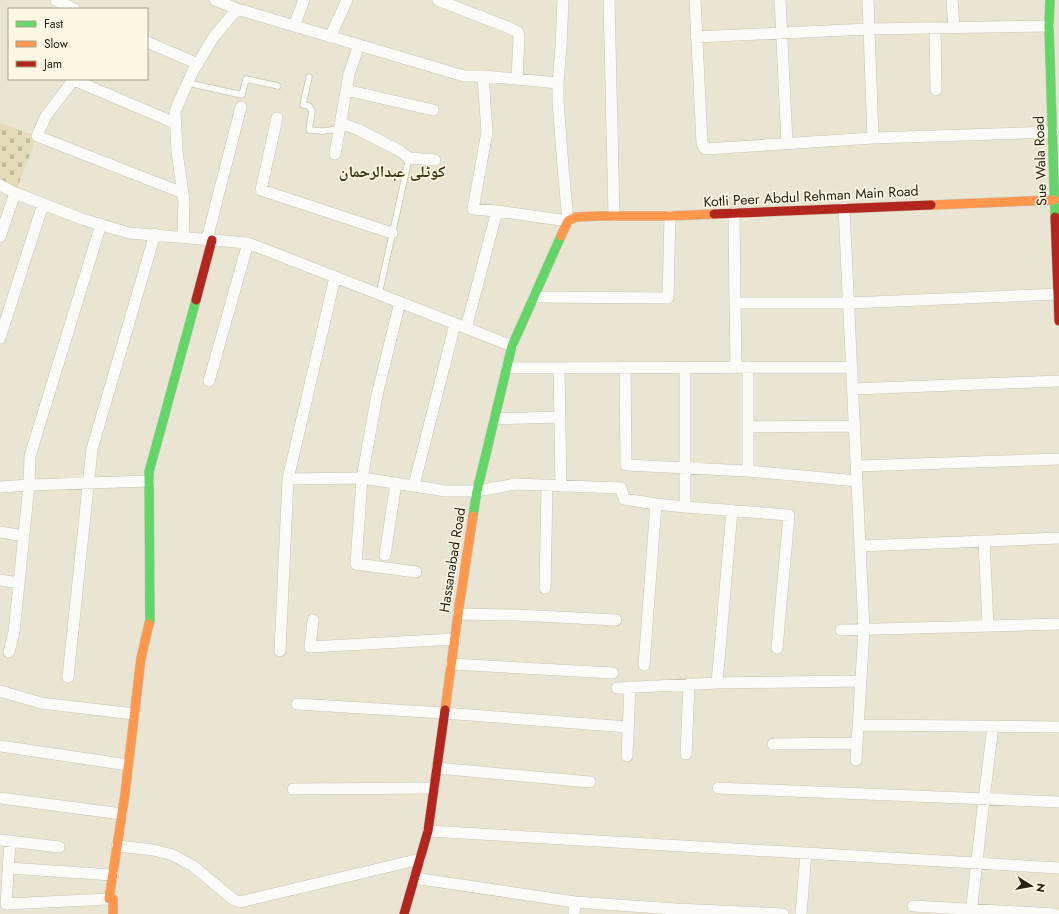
<svg xmlns="http://www.w3.org/2000/svg" width="1059" height="914" font-family="Jost,'Noto Naskh Arabic',sans-serif">
  <style>
    .cemetery { fill: url(#cemetery-stones) }
    .lines { fill: none; stroke-linecap: round; stroke-linejoin: round }
    .lane-casing { stroke: #c7c3b4; stroke-width: 7 }
    .street-casing { stroke: #c7c3b4; stroke-width: 12 }
    .fast-casing { stroke: #c7c3b4; stroke-width: 10 }
    .slow-casing { stroke: #c7c3b4; stroke-width: 10 }
    .jam-casing { stroke: #c7c3b4; stroke-width: 10 }
    .lane { stroke: #fcfbf8; stroke-width: 5.5 }
    .street { stroke: #fcfbf8; stroke-width: 11 }
    .fast { stroke: #63d668; stroke-width: 9 }
    .slow { stroke: #ff974d; stroke-width: 9 }
    .jam { stroke: #b3261e; stroke-width: 9 }
    .labels { text-anchor: middle; stroke-width: 3; stroke-linejoin: round; paint-order: stroke }
    .street-label { font-size: 14px; fill: #252114; stroke: #fdf8e3 }
    .quarter-label { font-size: 16px; font-weight: bold; fill: #3f3719; stroke: #fdf8e3 }
  </style>
  <defs>
    <pattern id="cemetery-stones" width="16" height="16" patternUnits="userSpaceOnUse"><rect width="16" height="16" fill="#e4dbb8"/><path d="M2 7V4a2 2 0 0 1 4 0v3zM10 15v-3a2 2 0 0 1 4 0v3z" fill="#c3bc9d"/></pattern>
  </defs>
  <rect width="100%" height="100%" fill="#eae5d2"/>
  <!-- cemetery -->
  <path class="cemetery" d="M 0,123 L 37,136 L 15,193 L 0,185 Z"/>
  <g class="lines">
    <!-- lane casing -->
    <g class="lane-casing">
      <path id="lane" d="M 309,77 L 303,105 L 309,106 L 312,111 L 309,130 L 322,131 L 339,129
        M 188,83 L 242,95 L 246,79 L 278,86
        M 379,294 L 409,158"/>
    </g>
    <!-- street casing -->
    <g class="street-casing">
      <path id="street" d="M 56,0 L 74,9
        M 215,0 L 237,9 L 464,76 L 483,76 L 558,83
        M 438,0 L 510,28 L 518,32 L 519,38 L 517,78
        M 609,0 L 614,215
        M 695,0 L 702,143 L 705,149 L 873,138 L 1053,132
        M 780,0 L 787,143
        M 868,0 L 873,138
        M 952,0 L 954,27
        M 294,26 L 304,0
        M 935,28 L 936,90
        M 330,37 L 347,0
        M 696,37 L 869,29 L 1049,26
        M 147,42 L 198,64
        M 483,76 L 487,132 L 473,209 L 497,211
        M 74,79 L 46,116 L 37,136 L 183,193
        M 74,80 L 175,123
        M 346,90 L 433,110
        M 277,118 L 261,190 L 392,233
        M 340,123 L 357,129 L 400,151 L 409,158 L 435,160
        M 335,154 L 349,74 L 359,45
        M 0,185 L 15,193 L 82,219 L 129,233 L 248,243 L 512,346
        M 844,208 L 864,630 L 856,760
        M 734,213 L 735,303 L 849,303 L 1058,294
        M 0,237 L 15,193
        M 183,237 L 184,201 L 177,152 L 175,111 L 192,73 L 213,38 L 237,9
        M 207,239 L 241,107
        M 534,297 L 668,298 L 670,216
        M 400,302 L 377,395 L 362,478 L 356,564 L 416,572
        M 735,303 L 736,367
        M 466,328 L 497,211 L 568,221 L 563,167 L 558,101 L 558,83 L 561,46 L 563,0
        M 0,338 L 43,204
        M 625,367 L 626,465 L 748,471
        M 748,367 L 748,471 L 857,481
        M 507,368 L 852,367
        M 559,368 L 561,486
        M 209,381 L 248,243
        M 853,389 L 1059,381
        M 495,419 L 560,417
        M 748,427 L 855,426
        M 857,466 L 1059,459
        M 288,479 L 362,478 L 446,491 L 477,491 L 516,484 L 621,488 L 624,499 L 656,504 L 685,507 L 685,367
        M 414,485 L 455,324
        M 0,487 L 29,485 L 149,481
        M 685,507 L 789,515 L 777,648
        M 0,532 L 24,536
        M 984,541 L 988,626
        M 861,546 L 1059,538
        M 385,555 L 396,483
        M 0,580 L 19,583
        M 545,588 L 547,485
        M 458,614 L 517,615 L 616,620
        M 313,620 L 310,647 L 455,639
        M 841,630 L 1059,624
        M 280,651 L 288,479 L 335,277
        M 9,652 L 14,632 L 29,485 L 30,456 L 101,224
        M 451,664 L 613,673
        M 644,665 L 656,504
        M 68,677 L 92,449 L 155,234
        M 717,683 L 732,510
        M 617,688 L 717,683 L 861,681
        M 0,691 L 41,703 L 134,714
        M 297,704 L 444,713 L 628,727
        M 858,725 L 1059,727
        M 773,744 L 857,743
        M 0,746 L 128,765
        M 686,754 L 689,684
        M 627,756 L 630,687
        M 437,768 L 590,782
        M 718,788 L 1059,802
        M 293,789 L 434,788
        M 0,798 L 122,814
        M 428,831 L 1059,868
        M 0,840 L 59,847
        M 10,841 L 6,904 L 109,899
        M 117,846 L 153,850 L 173,855 L 193,866 L 234,900 L 240,902 L 420,859
        M 8,868 L 113,875
        M 414,878 L 575,902 L 675,909 L 783,914
        M 913,906 L 1054,914
        M 574,914 L 575,902
        M 801,914 L 806,853
        M 971,914 L 984,799 L 993,726"/>
    </g>
    <!-- fast casing -->
    <g class="fast-casing">
      <path id="fast" d="M 1050,0 L 1049,26 L 1055,217
        M 473,516 L 477,491 L 512,346 L 561,236
        M 149,624 L 150,620 L 149,472 L 196,300"/>
    </g>
    <!-- slow casing -->
    <g class="slow-casing">
      <path id="slow" d="M 931,205 L 1055,200
        M 561,236 L 568,221 L 576,217 L 599,216 L 670,216 L 714,214
        M 445,710 L 459,607 L 473,516
        M 113,914 L 113,899 L 109,899 L 125,794 L 141,658 L 149,624"/>
    </g>
    <!-- jam casing -->
    <g class="jam-casing">
      <path id="jam" d="M 714,214 L 931,205
        M 1055,217 L 1059,321
        M 196,300 L 212,240
        M 404,914 L 428,831 L 445,710"/>
    </g>
    <!-- lane -->
    <use href="#lane" class="lane"/>
    <!-- street -->
    <use href="#street" class="street"/>
    <!-- fast -->
    <use href="#fast" class="fast"/>
    <!-- slow -->
    <use href="#slow" class="slow"/>
    <!-- jam -->
    <use href="#jam" class="jam"/>
  </g>
  <g class="labels">
    <!-- street labels -->
    <g class="street-label">
      <text transform="translate(1040 161) rotate(-92)" y="5">Sue Wala Road</text>
      <text transform="translate(811 196) rotate(-3)" y="5">Kotli Peer Abdul Rehman Main Road</text>
      <text transform="translate(452 560) rotate(-81)" y="5">Hassanabad Road</text>
    </g>
    <!-- quarter labels -->
    <g class="quarter-label">
      <text x="392" y="177">کوٹلی عبدالرحمان</text>
    </g>
  </g>
  <!-- legend -->
  <rect x="8" y="8" width="140" height="72" fill="#fdf8e3" stroke="#a7a290"/>
  <rect x="16" y="21" width="20" height="6" fill="#63d668" stroke="#a7a290"/>
  <text x="44" y="28" font-size="12" fill="#252114">Fast</text>
  <rect x="16" y="41" width="20" height="6" fill="#ff974d" stroke="#a7a290"/>
  <text x="44" y="48" font-size="12" fill="#252114">Slow</text>
  <rect x="16" y="61" width="20" height="6" fill="#b3261e" stroke="#a7a290"/>
  <text x="44" y="68" font-size="12" fill="#252114">Jam</text>
  <!-- north arrow -->
  <g transform="translate(1031 886) rotate(101)" stroke="#fdf8e3" stroke-width="3" paint-order="stroke">
  <path d="M0-3L7 15L0 10L-7 15Z" fill="#252114"/>
  <text y="-6" font-size="11" font-weight="bold" text-anchor="middle" fill="#252114">N</text>
  </g>
</svg>
